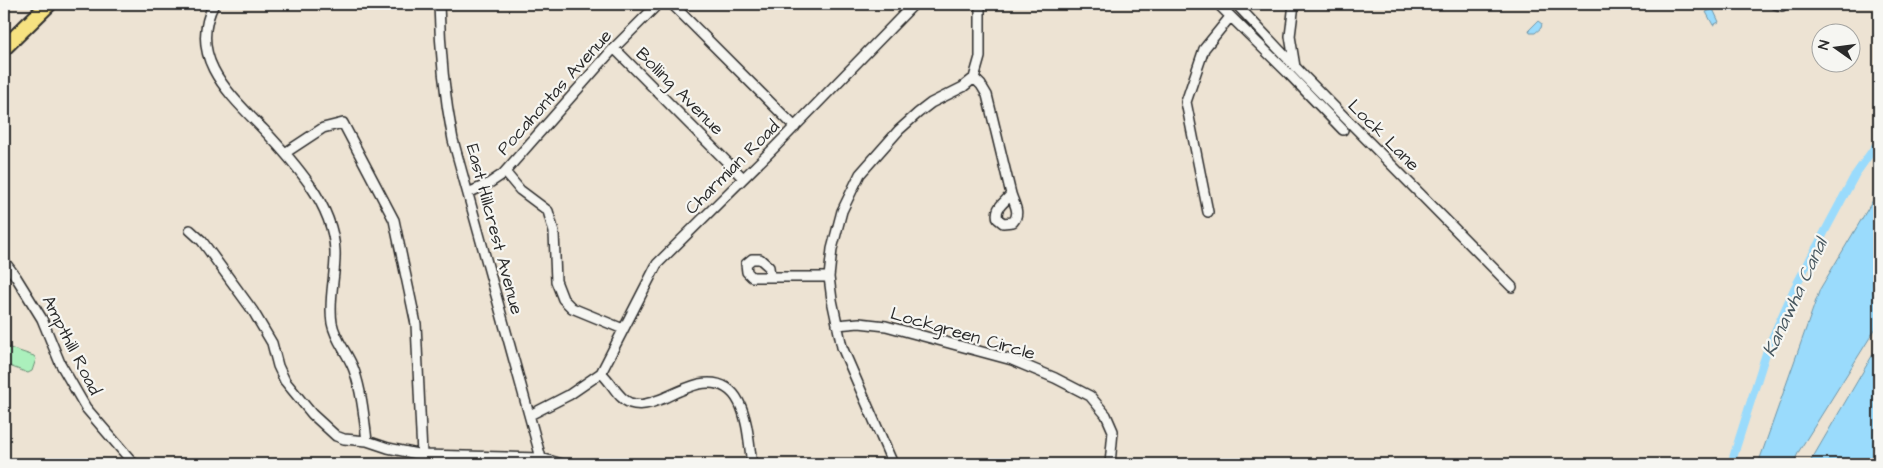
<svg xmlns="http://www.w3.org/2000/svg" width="1883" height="468" font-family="'Architects Daughter',sans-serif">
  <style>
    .green { fill: #abf0bc; stroke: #6b8e74 }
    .water { fill: #9adbfc; stroke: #6e95a8 }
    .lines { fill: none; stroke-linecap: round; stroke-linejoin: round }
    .canal { stroke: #9adbfc; stroke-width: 8 }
    .street-casing { stroke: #2b2b2b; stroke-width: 12 }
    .primary-casing { stroke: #2b2b2b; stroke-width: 18 }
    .street { stroke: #f6f6f2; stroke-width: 9 }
    .primary { stroke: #f6e281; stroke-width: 14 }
    .labels { text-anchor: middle; stroke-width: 4.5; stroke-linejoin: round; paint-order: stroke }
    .street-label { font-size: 18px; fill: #2b2b2b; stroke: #f6f6f2 }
    .water-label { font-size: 19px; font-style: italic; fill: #47575f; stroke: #f6f6f2 }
  </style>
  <rect width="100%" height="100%" fill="#ede3d3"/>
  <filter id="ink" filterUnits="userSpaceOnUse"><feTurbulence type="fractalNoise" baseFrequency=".02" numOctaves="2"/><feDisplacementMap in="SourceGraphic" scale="10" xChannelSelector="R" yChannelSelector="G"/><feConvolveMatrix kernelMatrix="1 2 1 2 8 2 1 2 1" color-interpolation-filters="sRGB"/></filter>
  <g filter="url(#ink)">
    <!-- green -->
    <path class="green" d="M 4,346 L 34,356 L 36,359 L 32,371 L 28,373 L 4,364 Z"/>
    <!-- water -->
    <path class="water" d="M 1713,9 L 1719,22 L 1713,25 L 1706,12 Z
      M 1538,21 L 1542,24 L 1541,28 L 1535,33 L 1530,33 L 1529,30 Z
      M 1879,190 L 1879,323 L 1799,451 L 1793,464 L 1758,464 L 1820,289 Z
      M 1879,344 L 1879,464 L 1809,464 Z"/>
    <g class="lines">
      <!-- canal -->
      <path class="canal" d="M 1731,464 L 1768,347 L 1794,289 L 1855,175 L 1879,141"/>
      <!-- street casing -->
      <g class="street-casing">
        <path id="street" d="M 214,4 C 187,57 229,94 264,130 C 280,147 296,165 310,185 C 323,204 334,227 335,251 C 336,275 328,299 332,323 C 335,340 348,353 354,370 C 362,393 364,417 367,441
          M 439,4 C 440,50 444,94 453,140 L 541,458
          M 672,4 L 795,127
          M 1218,4 L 1289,74 L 1343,130
          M 1236,4 L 1304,76 L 1512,287
          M 1294,4 L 1290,36 L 1295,67
          M 1775,4 L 1782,6 L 1785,4
          M 614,48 L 743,178
          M 974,78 L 981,85 L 987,95 L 1011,194 C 1014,204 1021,213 1013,222 L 1003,223 L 998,219 C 994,207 1005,203 1011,194
          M 285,153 L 323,128 L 343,123 L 394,220 L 416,324 L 422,455
          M 505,172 L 520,190 L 548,211 L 554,232 L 556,281 L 563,299 L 572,308 L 623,329
          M 468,193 L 488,184 L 503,174 L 614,48 L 658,4
          M 1208,212 L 1186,102 L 1204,49 L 1230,17
          M 190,230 L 202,241 L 253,311 L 272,343 L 278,366 L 285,381 L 312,414 L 336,436 L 344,439 L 367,441 L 388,448 L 422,455 L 541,458 L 562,464
          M 4,261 L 16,277 L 42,319 L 60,363 L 86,408 L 134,464
          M 770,277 L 769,267 L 760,259 L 752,259 L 746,264 L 747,272 L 752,277 L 829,277
          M 837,325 L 859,323 L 886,326 L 1012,360 L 1055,378 L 1090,396 L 1106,415 L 1113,431 L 1110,464
          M 601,373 C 612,382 617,398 630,403 C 642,407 653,402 664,398 C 675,393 687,387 699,384 C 748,375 747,433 752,464
          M 530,415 L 569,395 L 601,373 L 657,264 L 773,149 L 914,4
          M 422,455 L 431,464
          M 893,464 L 842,347 L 832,300 L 829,277 L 832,249 L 842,211 L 860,174 L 899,130 L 918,113 L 931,103 L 963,87 L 974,78 L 980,57 L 980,4"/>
      </g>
      <!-- primary casing -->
      <g class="primary-casing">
        <path id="primary" d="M 4,48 L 49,4"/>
      </g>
      <!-- street -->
      <use href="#street" class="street"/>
      <!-- primary -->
      <use href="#primary" class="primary"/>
    </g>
  </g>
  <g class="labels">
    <!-- street labels -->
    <g class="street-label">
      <text transform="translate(680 91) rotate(45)" y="6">Bolling Avenue</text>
      <text transform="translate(554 92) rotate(-48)" y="6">Pocahontas Avenue</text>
      <text transform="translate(1384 135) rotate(45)" y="6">Lock Lane</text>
      <text transform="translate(732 167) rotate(-45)" y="6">Charmian Road</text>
      <text transform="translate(495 229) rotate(75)" y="6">East Hillcrest Avenue</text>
      <text transform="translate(963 333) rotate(16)" y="6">Lockgreen Circle</text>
      <text transform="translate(72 345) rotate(63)" y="6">Ampthill Road</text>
    </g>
    <!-- water labels -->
    <g class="water-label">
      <text transform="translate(1794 297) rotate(-65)" y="7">Kanawha Canal</text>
    </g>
  </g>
  <!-- margin -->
  <rect width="1883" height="468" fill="none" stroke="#f6f6f2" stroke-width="20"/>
  <rect x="10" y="10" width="1863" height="448" fill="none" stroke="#2b2b2b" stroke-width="2" filter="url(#ink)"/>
  <!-- north arrow -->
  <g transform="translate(1836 48) rotate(284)"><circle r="24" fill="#f6f6f2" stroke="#a5a5a2"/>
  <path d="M0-4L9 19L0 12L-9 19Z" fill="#2b2b2b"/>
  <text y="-8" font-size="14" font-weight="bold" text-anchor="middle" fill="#2b2b2b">N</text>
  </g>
</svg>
